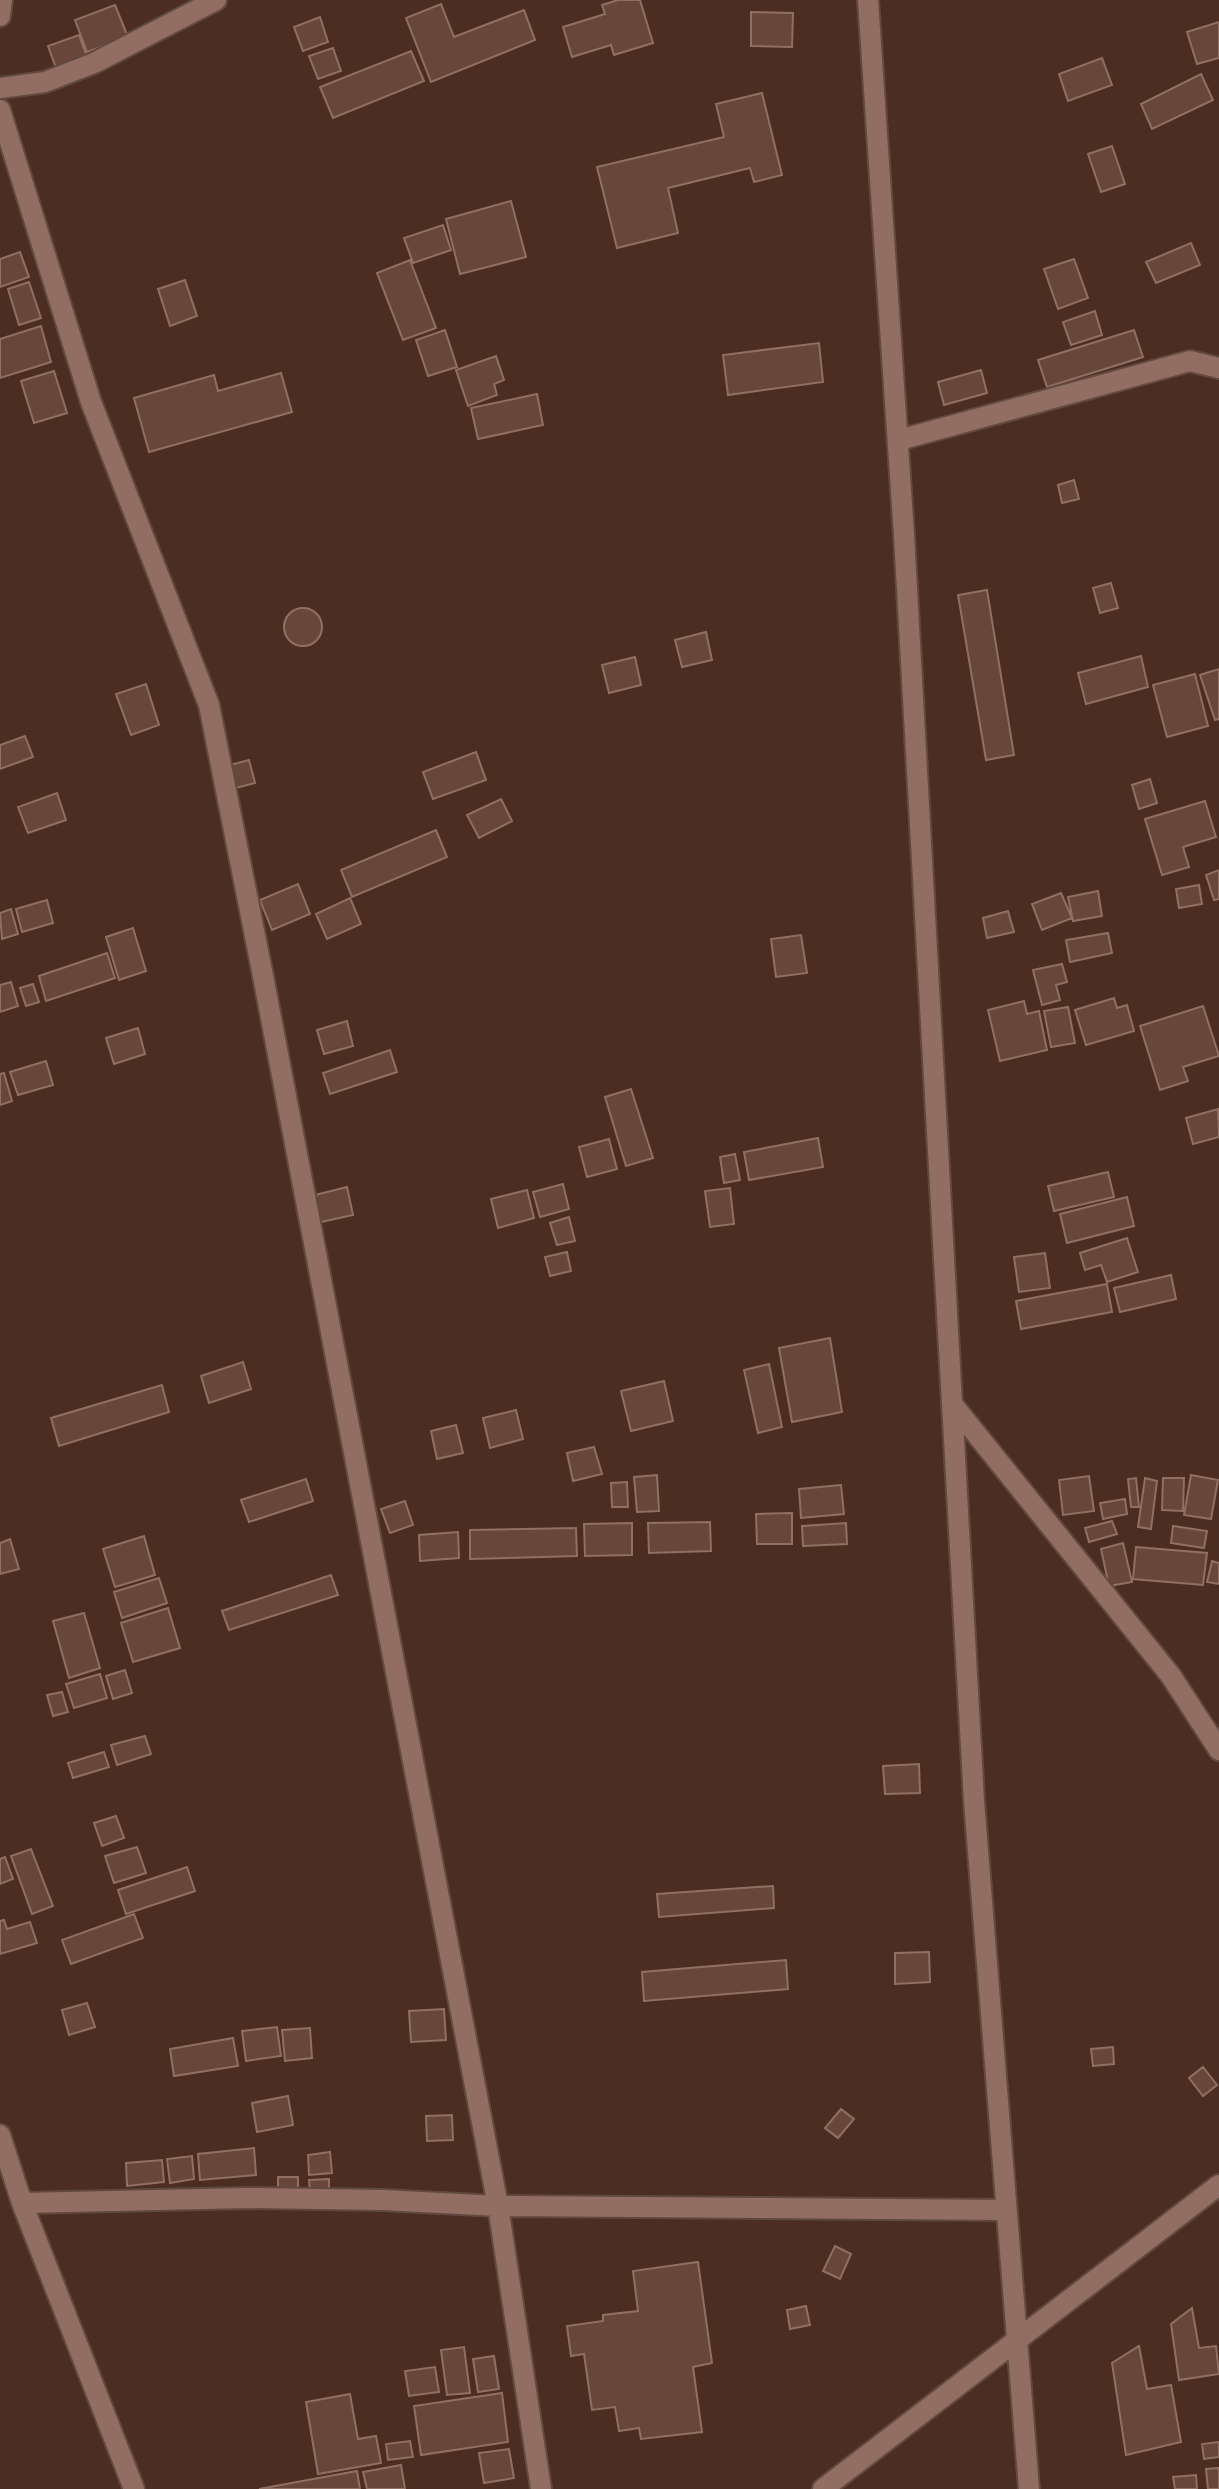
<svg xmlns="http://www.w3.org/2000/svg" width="1219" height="2489" font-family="'Varela Round',sans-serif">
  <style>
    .building { fill: #67473a; stroke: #916f61; stroke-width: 2 }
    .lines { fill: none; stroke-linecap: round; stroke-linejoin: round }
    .street-casing { stroke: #62493f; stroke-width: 24 }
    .street { stroke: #916e61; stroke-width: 20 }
  </style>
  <rect width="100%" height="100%" fill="#4b2d21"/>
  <!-- building -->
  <path class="building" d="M 618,0 L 640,0 L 653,43 L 614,55 L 611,45 L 572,57 L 563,27 L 605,14 L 602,5 Z
    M 441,4 L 454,37 L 524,10 L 535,40 L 431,82 L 406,18 Z
    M 115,5 L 128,37 L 87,52 L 75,20 Z
    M 751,12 L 793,13 L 792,47 L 751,46 Z
    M 320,17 L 328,42 L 303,51 L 294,27 Z
    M 1219,22 L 1219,58 L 1197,64 L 1187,32 Z
    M 79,35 L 87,57 L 56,68 L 48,46 Z
    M 333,48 L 341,71 L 318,79 L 309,56 Z
    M 411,51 L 424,81 L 333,118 L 320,87 Z
    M 1102,58 L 1112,85 L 1068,101 L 1059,74 Z
    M 1201,74 L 1213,100 L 1152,129 L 1141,104 Z
    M 762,93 L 782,175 L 754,182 L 750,168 L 668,188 L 678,233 L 617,248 L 597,167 L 724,137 L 716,104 Z
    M 1112,146 L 1125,184 L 1101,192 L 1088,154 Z
    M 511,201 L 526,257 L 460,274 L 446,219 Z
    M 443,225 L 451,250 L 413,263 L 404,238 Z
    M 1191,243 L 1200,265 L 1156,283 L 1146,262 Z
    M 20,252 L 29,277 L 0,287 L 0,259 Z
    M 1074,259 L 1088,298 L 1058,309 L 1044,269 Z
    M 410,260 L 436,328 L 403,340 L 377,273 Z
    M 185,280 L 197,316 L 170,326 L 158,289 Z
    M 29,282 L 41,318 L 19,325 L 8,289 Z
    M 1095,311 L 1102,335 L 1071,345 L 1063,322 Z
    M 41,326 L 51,362 L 0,378 L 0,339 Z
    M 445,330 L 457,367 L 428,376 L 416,340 Z
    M 1134,330 L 1143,357 L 1047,387 L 1038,360 Z
    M 819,343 L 823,382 L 728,395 L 723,355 Z
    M 496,356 L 504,380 L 494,384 L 497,395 L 468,406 L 456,370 Z
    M 981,370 L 987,393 L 944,405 L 938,382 Z
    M 54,371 L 67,413 L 34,423 L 21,381 Z
    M 281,373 L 292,412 L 149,452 L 134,398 L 214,375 L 218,391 Z
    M 537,394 L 543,425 L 478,439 L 471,408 Z
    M 1074,480 L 1079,499 L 1062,503 L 1058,485 Z
    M 1111,583 L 1118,608 L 1100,613 L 1093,588 Z
    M 987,590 L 1014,755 L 986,760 L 958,595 Z
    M284 627a19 19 0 1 1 38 0a19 19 0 1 1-38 0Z
    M 706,632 L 712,660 L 682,667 L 675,640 Z
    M 1141,656 L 1148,687 L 1086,704 L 1078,673 Z
    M 635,657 L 641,685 L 609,693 L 602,665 Z
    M 1219,669 L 1219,719 L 1215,720 L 1200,675 Z
    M 1195,674 L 1208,726 L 1167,737 L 1153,685 Z
    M 146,684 L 159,725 L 131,735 L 116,694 Z
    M 25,736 L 33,757 L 0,769 L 0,745 Z
    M 476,752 L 486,780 L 433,799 L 423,772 Z
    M 249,760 L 255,783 L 236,788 L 230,765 Z
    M 1150,779 L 1157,803 L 1139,809 L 1132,785 Z
    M 57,793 L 66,820 L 28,833 L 18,807 Z
    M 501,799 L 512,821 L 479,838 L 467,815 Z
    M 1205,801 L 1216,837 L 1183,847 L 1189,867 L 1162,875 L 1145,819 Z
    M 436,830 L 447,857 L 352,897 L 341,870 Z
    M 1219,870 L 1219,899 L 1214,900 L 1206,875 Z
    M 298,884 L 310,914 L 272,930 L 260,900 Z
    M 1199,885 L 1202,904 L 1179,908 L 1176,889 Z
    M 1098,891 L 1102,916 L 1073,921 L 1068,897 Z
    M 1061,893 L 1072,918 L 1042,930 L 1032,904 Z
    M 350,898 L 361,924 L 327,939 L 316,914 Z
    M 47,900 L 53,923 L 22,932 L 16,909 Z
    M 11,909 L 18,934 L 2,939 L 0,913 Z
    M 1008,911 L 1014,932 L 987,938 L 983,918 Z
    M 133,928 L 146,971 L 119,980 L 106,937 Z
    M 1108,933 L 1112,953 L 1070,962 L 1066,940 Z
    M 801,935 L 807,973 L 776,977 L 771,939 Z
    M 107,953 L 115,978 L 46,1001 L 39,976 Z
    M 1062,964 L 1067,982 L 1056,985 L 1060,1000 L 1042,1005 L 1033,970 Z
    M 11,982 L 18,1006 L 0,1012 L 0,985 Z
    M 33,984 L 39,1002 L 26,1006 L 20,988 Z
    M 1114,998 L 1117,1008 L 1127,1005 L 1134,1031 L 1086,1045 L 1075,1010 Z
    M 1024,1001 L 1027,1014 L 1039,1011 L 1047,1050 L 1000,1061 L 988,1010 Z
    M 1203,1006 L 1219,1056 L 1183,1067 L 1188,1081 L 1160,1090 L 1140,1026 Z
    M 1068,1007 L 1075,1043 L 1051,1047 L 1044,1011 Z
    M 347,1021 L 353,1046 L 324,1054 L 317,1030 Z
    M 138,1028 L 145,1054 L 114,1064 L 106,1038 Z
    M 390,1050 L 397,1072 L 330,1094 L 323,1073 Z
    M 46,1061 L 53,1085 L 18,1095 L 10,1072 Z
    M 4,1073 L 12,1101 L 0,1105 L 0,1074 Z
    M 631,1089 L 653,1158 L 626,1166 L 605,1097 Z
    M 1218,1109 L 1219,1137 L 1193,1144 L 1186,1118 Z
    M 818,1138 L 823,1167 L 749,1180 L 744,1152 Z
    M 609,1139 L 617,1169 L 587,1177 L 579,1147 Z
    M 735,1154 L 740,1180 L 724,1183 L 720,1157 Z
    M 1108,1172 L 1114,1197 L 1054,1211 L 1048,1186 Z
    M 563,1184 L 569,1209 L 540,1217 L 533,1192 Z
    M 347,1187 L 353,1215 L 321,1222 L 315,1195 Z
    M 730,1188 L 734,1224 L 710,1227 L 705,1191 Z
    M 527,1190 L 534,1218 L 498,1228 L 491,1199 Z
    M 1127,1197 L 1134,1226 L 1067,1243 L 1060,1214 Z
    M 569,1217 L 575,1241 L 557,1245 L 550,1223 Z
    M 1127,1238 L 1138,1272 L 1107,1282 L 1101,1265 L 1085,1270 L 1080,1253 Z
    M 567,1252 L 571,1271 L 550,1276 L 545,1257 Z
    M 1045,1253 L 1050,1288 L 1019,1292 L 1014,1257 Z
    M 1171,1275 L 1176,1299 L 1120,1312 L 1114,1288 Z
    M 1107,1284 L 1112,1312 L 1021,1329 L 1016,1301 Z
    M 830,1338 L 842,1412 L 792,1422 L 779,1348 Z
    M 243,1362 L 251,1389 L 209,1403 L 201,1376 Z
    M 769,1364 L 782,1427 L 758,1433 L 744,1370 Z
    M 664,1381 L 673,1421 L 631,1431 L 621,1391 Z
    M 162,1385 L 169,1412 L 59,1446 L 51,1418 Z
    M 516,1410 L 523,1439 L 490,1448 L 483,1418 Z
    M 456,1425 L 463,1453 L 437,1459 L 431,1431 Z
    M 594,1447 L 602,1474 L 573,1481 L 567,1453 Z
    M 657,1475 L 659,1511 L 637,1512 L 634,1477 Z
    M 1191,1475 L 1218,1480 L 1211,1519 L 1184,1515 Z
    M 1089,1476 L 1094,1511 L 1063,1515 L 1059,1480 Z
    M 1136,1478 L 1139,1507 L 1131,1507 L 1128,1479 Z
    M 1145,1478 L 1157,1481 L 1151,1529 L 1138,1527 Z
    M 1163,1478 L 1184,1478 L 1183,1511 L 1162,1510 Z
    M 306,1479 L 313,1501 L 249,1522 L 241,1500 Z
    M 627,1482 L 628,1507 L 612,1507 L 611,1483 Z
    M 841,1485 L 844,1514 L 801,1518 L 799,1489 Z
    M 1125,1499 L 1127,1514 L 1103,1519 L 1100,1503 Z
    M 405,1501 L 413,1525 L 390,1533 L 381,1509 Z
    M 792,1513 L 792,1544 L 757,1544 L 756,1514 Z
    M 1112,1521 L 1117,1534 L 1089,1542 L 1085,1528 Z
    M 710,1522 L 711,1551 L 649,1553 L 648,1523 Z
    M 632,1523 L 632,1555 L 585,1556 L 584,1524 Z
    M 846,1523 L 847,1544 L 803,1546 L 802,1526 Z
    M 1173,1526 L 1207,1531 L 1204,1548 L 1171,1543 Z
    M 576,1528 L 577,1556 L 470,1559 L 470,1530 Z
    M 458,1532 L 459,1558 L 420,1561 L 419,1535 Z
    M 144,1536 L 155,1575 L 115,1587 L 103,1549 Z
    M 10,1539 L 19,1569 L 0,1574 L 0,1543 Z
    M 1123,1543 L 1132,1582 L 1109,1586 L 1101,1549 Z
    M 1136,1547 L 1207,1553 L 1203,1585 L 1133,1579 Z
    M 1212,1561 L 1219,1563 L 1219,1584 L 1207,1582 Z
    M 331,1575 L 338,1595 L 229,1630 L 222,1611 Z
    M 159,1578 L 167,1603 L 122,1618 L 114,1592 Z
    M 168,1608 L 180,1648 L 133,1662 L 121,1623 Z
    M 84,1613 L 100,1668 L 69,1678 L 53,1621 Z
    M 125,1670 L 132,1693 L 113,1699 L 106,1676 Z
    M 100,1674 L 107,1698 L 74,1708 L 66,1684 Z
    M 62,1692 L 68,1712 L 53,1716 L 47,1695 Z
    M 145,1736 L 151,1754 L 117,1765 L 111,1745 Z
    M 104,1752 L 109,1767 L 73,1778 L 68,1763 Z
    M 919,1764 L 920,1793 L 885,1794 L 883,1766 Z
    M 116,1816 L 124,1838 L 102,1846 L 94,1823 Z
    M 137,1847 L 146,1873 L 114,1883 L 105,1856 Z
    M 31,1849 L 53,1906 L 32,1914 L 11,1856 Z
    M 5,1857 L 13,1879 L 0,1884 L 0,1859 Z
    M 187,1867 L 195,1891 L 126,1914 L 118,1890 Z
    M 773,1886 L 774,1908 L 659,1917 L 657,1894 Z
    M 134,1914 L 143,1938 L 71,1964 L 62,1940 Z
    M 4,1920 L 7,1929 L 30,1922 L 37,1943 L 0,1954 L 0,1921 Z
    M 929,1952 L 930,1982 L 895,1984 L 895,1953 Z
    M 786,1960 L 788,1989 L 644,2001 L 642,1972 Z
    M 87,2003 L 95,2027 L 69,2035 L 62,2010 Z
    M 444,2009 L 446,2040 L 411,2042 L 409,2011 Z
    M 277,2027 L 281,2056 L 246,2061 L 242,2031 Z
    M 310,2028 L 312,2058 L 285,2061 L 282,2030 Z
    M 233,2038 L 238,2066 L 174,2076 L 170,2049 Z
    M 1113,2047 L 1114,2064 L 1093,2066 L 1091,2049 Z
    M 1203,2067 L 1217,2085 L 1203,2096 L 1189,2078 Z
    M 288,2096 L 293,2125 L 257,2132 L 252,2103 Z
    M 841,2109 L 854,2119 L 838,2138 L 825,2128 Z
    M 452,2115 L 453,2140 L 427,2141 L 426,2116 Z
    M 254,2148 L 256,2175 L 200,2180 L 198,2154 Z
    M 330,2152 L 332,2173 L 309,2175 L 308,2155 Z
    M 192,2156 L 194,2179 L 170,2183 L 167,2159 Z
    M 162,2160 L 164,2182 L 127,2186 L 126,2163 Z
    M 278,2177 L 298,2177 L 298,2191 L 278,2191 Z
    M 329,2179 L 329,2192 L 310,2193 L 309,2180 Z
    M 835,2246 L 851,2254 L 840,2279 L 823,2271 Z
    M 698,2262 L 712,2363 L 693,2367 L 702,2432 L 641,2439 L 639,2428 L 619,2431 L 615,2407 L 592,2410 L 584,2354 L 571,2356 L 567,2326 L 603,2321 L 603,2315 L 638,2311 L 633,2271 Z
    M 806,2306 L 810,2325 L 790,2329 L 787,2310 Z
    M 1192,2308 L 1199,2348 L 1216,2346 L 1219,2374 L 1179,2380 L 1171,2324 Z
    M 1139,2346 L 1147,2389 L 1171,2385 L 1181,2442 L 1126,2455 L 1112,2363 Z
    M 464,2347 L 470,2393 L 447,2395 L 441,2350 Z
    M 494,2356 L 499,2389 L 478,2392 L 473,2359 Z
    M 435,2367 L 439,2392 L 409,2396 L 405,2371 Z
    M 502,2393 L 508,2442 L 421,2455 L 414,2406 Z
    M 350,2394 L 358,2439 L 376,2436 L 381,2463 L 318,2474 L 306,2402 Z
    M 410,2441 L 413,2457 L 388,2460 L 386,2444 Z
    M 1219,2442 L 1219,2457 L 1204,2459 L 1202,2444 Z
    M 509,2449 L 514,2478 L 484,2483 L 479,2453 Z
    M 401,2465 L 405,2489 L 367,2489 L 363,2472 Z
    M 1219,2468 L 1219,2489 L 1208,2489 L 1206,2469 Z
    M 357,2471 L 360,2489 L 259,2489 Z
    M 1196,2475 L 1197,2489 L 1175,2489 L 1173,2477 Z"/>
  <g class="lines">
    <!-- street casing -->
    <g class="street-casing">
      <path id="street" d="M 868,0 L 904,535 L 974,1801 L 1029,2489
        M 0,16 L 2,0
        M 0,88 L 45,82 L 94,63 L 216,0
        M 0,110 L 91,402 L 209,705 L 263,976 L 498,2206 L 383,2200 L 247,2198 L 22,2203
        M 899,440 L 1190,361 L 1219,368
        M 953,1405 L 1171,1676 L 1219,1750
        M 0,2135 L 22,2203 L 134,2489
        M 541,2489 L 498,2206 L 1006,2210
        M 823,2489 L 1219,2185"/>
    </g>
    <!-- street -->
    <use href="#street" class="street"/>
  </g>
</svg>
